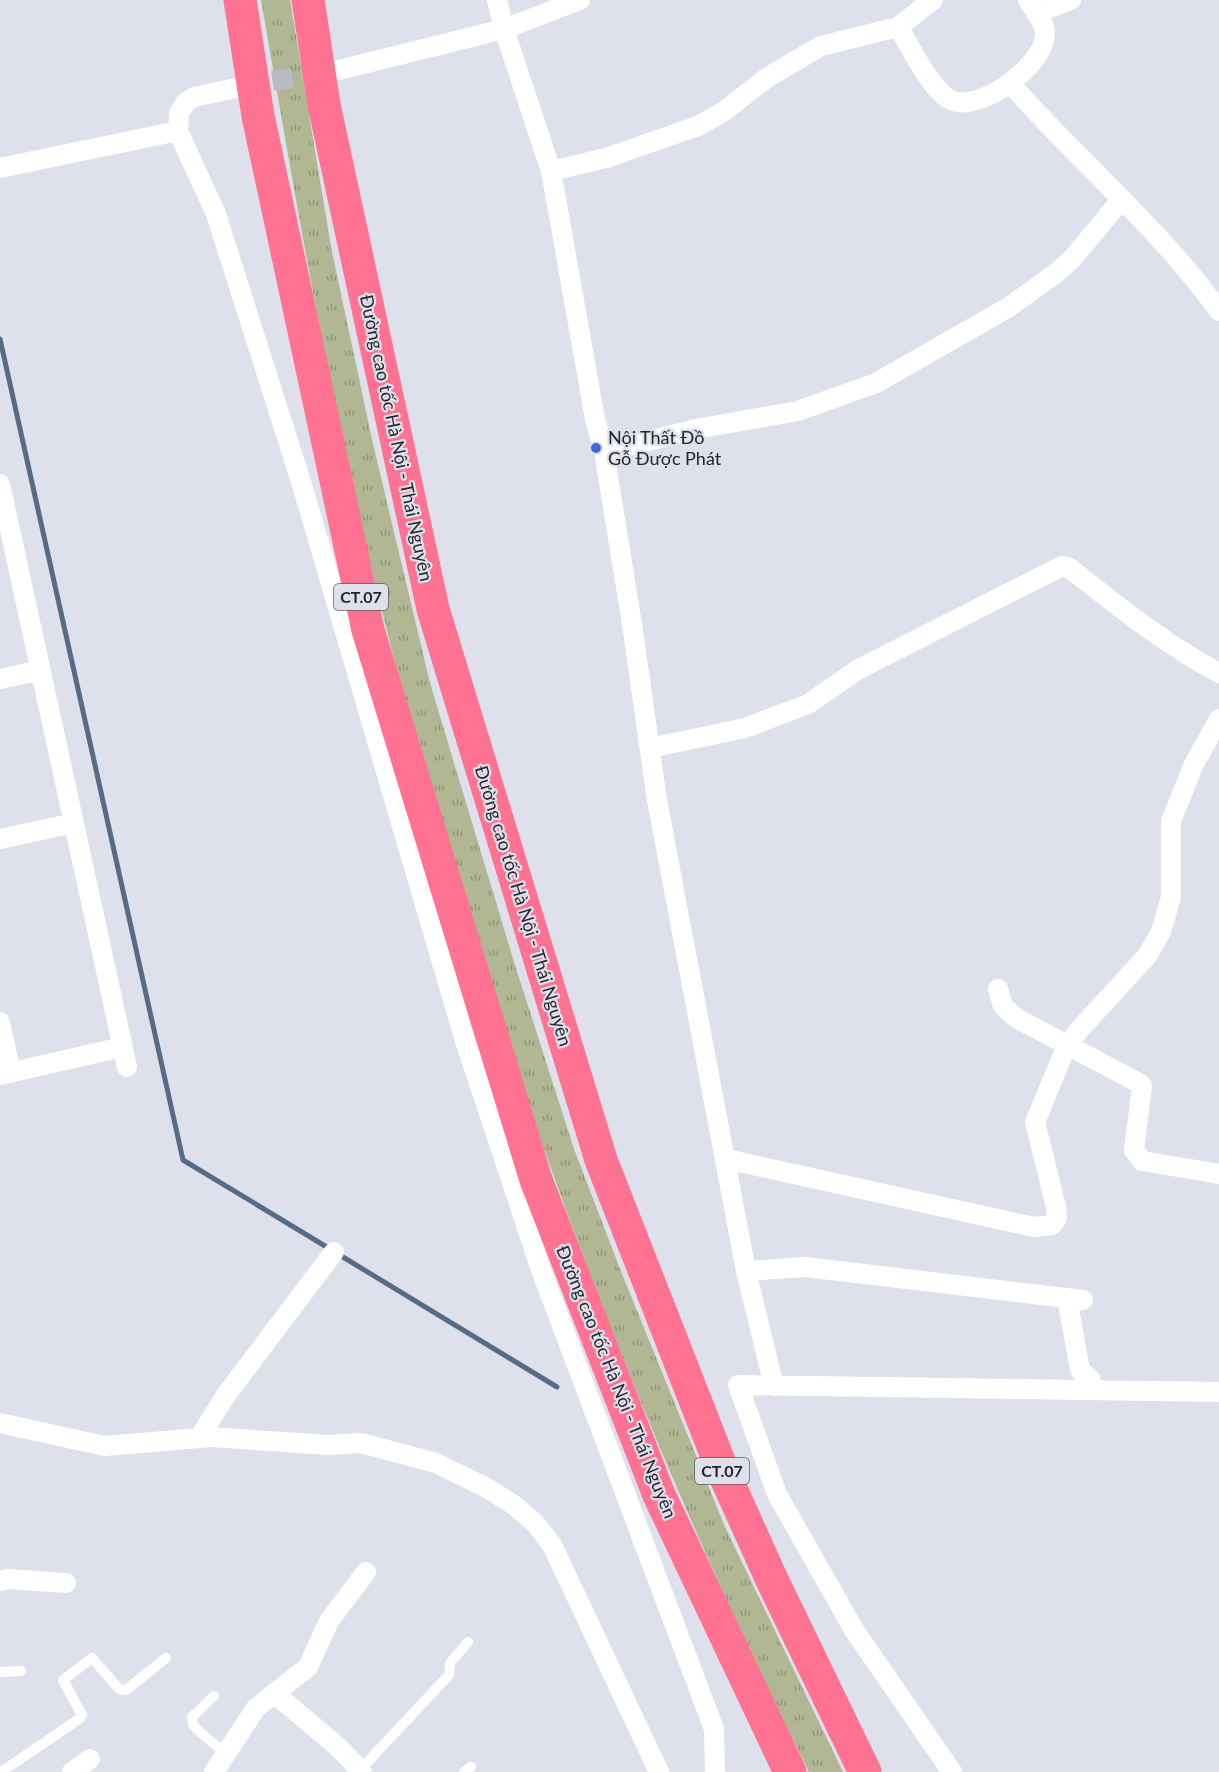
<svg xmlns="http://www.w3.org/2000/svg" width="1219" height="1772" font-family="Lato,sans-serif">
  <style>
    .grass { fill: url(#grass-tufts) }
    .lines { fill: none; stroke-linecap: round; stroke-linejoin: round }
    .stream { stroke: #556c87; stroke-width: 5 }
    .street-tunnel { stroke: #b9bbc5; stroke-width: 20; stroke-dasharray: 20 10; stroke-linecap: butt }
    .lane { stroke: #fff; stroke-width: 10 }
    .street { stroke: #fff; stroke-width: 20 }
    .highway { stroke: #ff7291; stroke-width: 33 }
    .poi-dot { fill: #4468db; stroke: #dee0ec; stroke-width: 2 }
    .labels { text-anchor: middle; stroke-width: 4.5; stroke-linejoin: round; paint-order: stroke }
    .shield { fill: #dee0ec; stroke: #5c5e65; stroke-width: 1.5 }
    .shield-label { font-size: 16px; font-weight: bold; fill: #25262b }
    .street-label { font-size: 18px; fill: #25262b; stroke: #dee0ec }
    .poi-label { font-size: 18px; fill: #25262b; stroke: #dee0ec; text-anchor: start }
  </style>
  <defs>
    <pattern id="grass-tufts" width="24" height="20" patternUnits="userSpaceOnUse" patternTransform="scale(1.5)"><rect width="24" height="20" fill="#b2b793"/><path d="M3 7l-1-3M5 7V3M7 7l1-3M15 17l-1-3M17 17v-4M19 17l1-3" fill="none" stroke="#919578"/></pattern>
  </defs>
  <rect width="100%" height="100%" fill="#dee0ec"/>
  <!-- grass -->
  <path class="grass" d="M 261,0 L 290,0 L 331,247 L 373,444 L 430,683 L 514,962 L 574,1149 L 620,1269 L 725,1527 L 843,1772 L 809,1772 C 610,1374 459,949 359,515 C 320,344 291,172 261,0 Z"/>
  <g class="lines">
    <!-- stream -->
    <path class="stream" d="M 0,339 L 183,1160 L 330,1249
      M 338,1254 L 557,1387"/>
    <!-- street-tunnel -->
    <path class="street-tunnel" d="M 243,86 L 330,72"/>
    <!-- lane -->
    <path class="lane" d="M 0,1672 L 21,1671
      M 214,1696 L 192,1717 L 193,1725 L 201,1733 L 225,1753
      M 360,1770 L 449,1675 L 450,1663 L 468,1642
      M 1,1772 L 79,1719 L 82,1715 L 63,1680 L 92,1658 L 119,1689 L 126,1690 L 166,1658
      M 464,1772 L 471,1767"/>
    <!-- street -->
    <path class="street" d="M 497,0 L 504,29 L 551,171 L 606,158 L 698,126 L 723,112 L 768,77 L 821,46 L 898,27
      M 933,0 L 898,27 C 911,47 929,87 949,99 C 977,116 1046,65 1045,33 C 1044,20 1034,10 1028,0
      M 1036,13 L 1071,0
      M 339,70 L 504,29 L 580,0
      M 1010,83 C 1078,161 1159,227 1219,311
      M 241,87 L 194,97 L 186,102 L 179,113 L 178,131 L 216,214 L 302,485 L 465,1041 L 541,1270 L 714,1729 L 715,1772
      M 0,168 L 178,131
      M 551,171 L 595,419 L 604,452 L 632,624 L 657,800 L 746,1271 L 774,1386
      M 604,452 L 696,429 L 798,411 L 876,383 L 1009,307 L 1055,274 L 1072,259 L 1122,199
      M 0,484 L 127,1067
      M 0,679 L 41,670
      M 650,748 L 745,728 L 808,704 L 859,669 L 1062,566 L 1068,567 C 1117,605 1164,644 1219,673
      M 0,839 L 74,823
      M 998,989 L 1003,1006 L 1016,1018 L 1139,1083 L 1142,1086 L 1134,1150 L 1142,1161 L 1219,1174
      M 0,1022 L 11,1073
      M 0,1075 L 122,1047
      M 726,1159 L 1034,1227 L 1052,1225 L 1057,1218 L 1056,1207 L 1035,1122 L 1065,1050 L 1079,1030 L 1147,956 L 1161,932 L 1171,897 L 1171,821 L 1194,764 L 1219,719
      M 746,1271 L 805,1267 L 1083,1300
      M 1067,1298 L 1080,1370 L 1091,1380 L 1092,1390
      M 0,1423 L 105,1446 L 211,1437 L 328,1445 L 361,1443 L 436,1463 L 487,1488 L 514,1505 L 535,1523 L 552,1545 L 659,1772
      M 199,1438 L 226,1395 L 334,1252
      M 0,1581 L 8,1579 L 66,1583
      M 274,1693 L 338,1747 L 362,1772
      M 72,1772 L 90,1759
      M 214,1772 L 256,1708 L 308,1667 L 329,1621 L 366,1572
      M 952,1772 L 854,1630 L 777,1494 L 738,1385 L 1219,1392"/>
    <!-- highway -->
    <path class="highway" d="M 240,0 L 258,116 L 368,630 L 536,1180 L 659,1495 L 790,1772
      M 308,0 L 324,105 L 433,609 L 601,1160 L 722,1469 L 772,1580 L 865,1772"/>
  </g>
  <!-- markers -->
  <circle class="poi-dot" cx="596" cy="448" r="6"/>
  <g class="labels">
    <!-- shield labels -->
    <g class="shield">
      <rect x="334" y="584" width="54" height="26" rx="4.5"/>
      <rect x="695" y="1458" width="54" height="26" rx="4.5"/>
    </g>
    <g class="shield-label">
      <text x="361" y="603">CT.07</text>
      <text x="722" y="1477">CT.07</text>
    </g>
    <!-- street labels -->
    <g class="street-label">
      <text transform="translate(396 438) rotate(78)" y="6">Đường cao tốc Hà Nội - Thái Nguyên</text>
      <text transform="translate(523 906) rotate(73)" y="6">Đường cao tốc Hà Nội - Thái Nguyên</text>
      <text transform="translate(616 1382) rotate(68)" y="6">Đường cao tốc Hà Nội - Thái Nguyên</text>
    </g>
    <!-- poi labels -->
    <g class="poi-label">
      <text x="608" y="444">Nội Thất Đồ<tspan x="608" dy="21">Gỗ Được Phát</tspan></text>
    </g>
  </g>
</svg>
